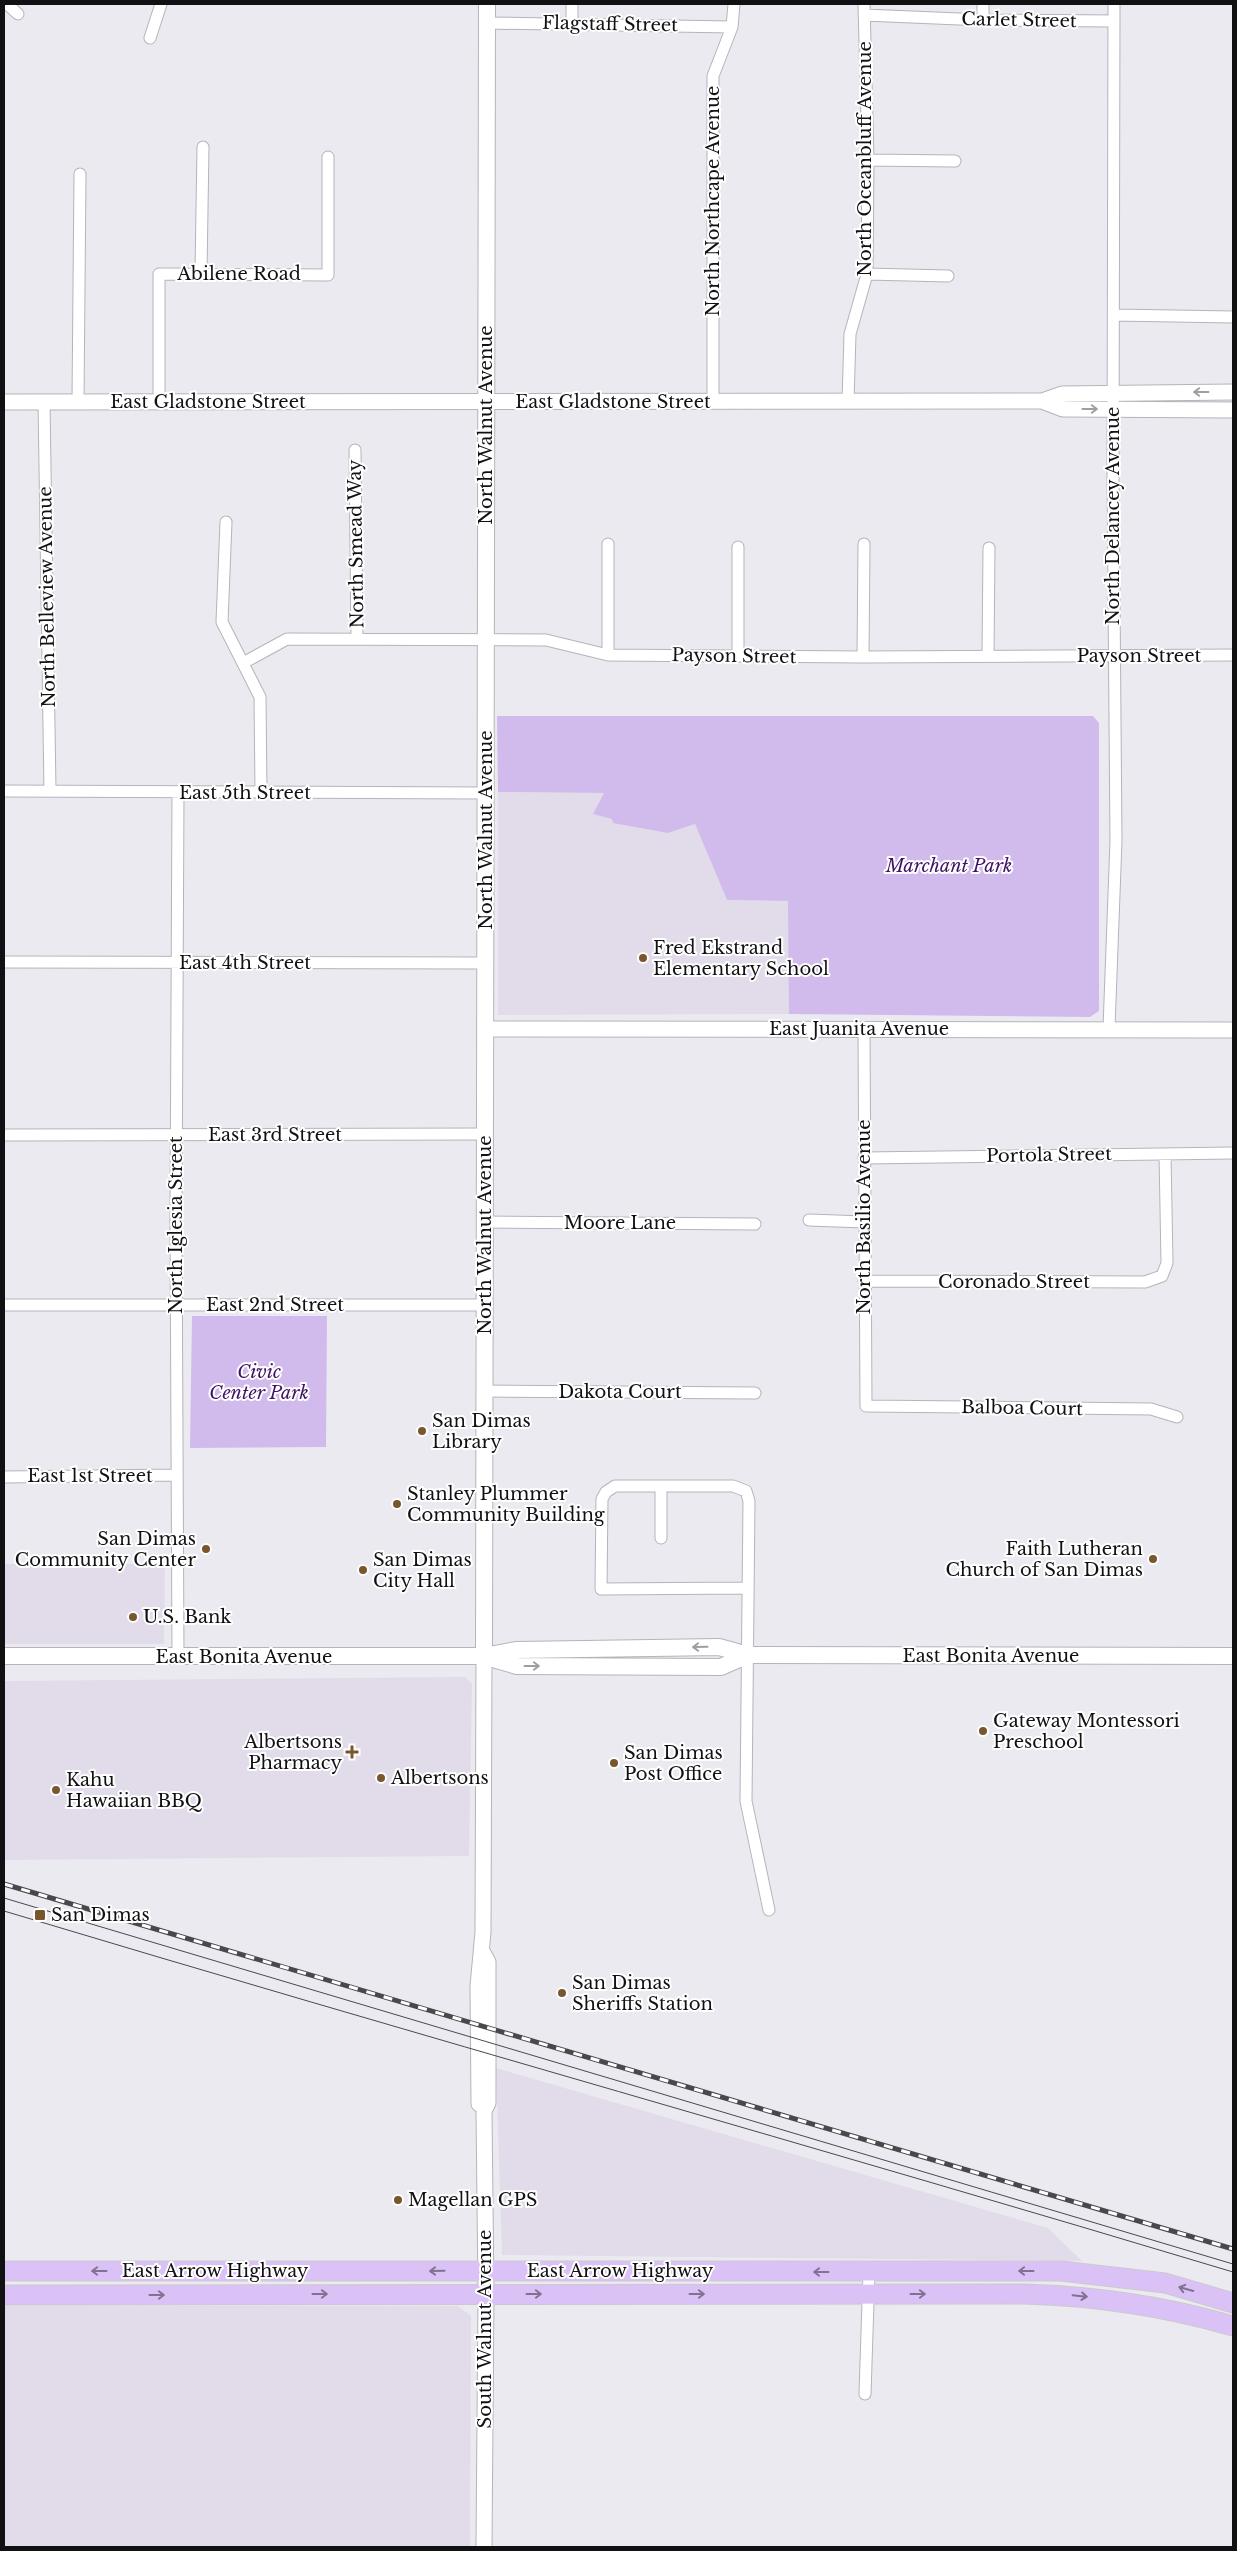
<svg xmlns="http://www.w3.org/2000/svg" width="1237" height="2551" font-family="'Libre Baskerville',serif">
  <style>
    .built { fill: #e2dcea }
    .green { fill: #d0bbec }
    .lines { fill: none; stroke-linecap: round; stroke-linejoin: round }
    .minor-casing { stroke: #b6b3ba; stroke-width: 13 }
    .tertiary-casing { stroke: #b6b3ba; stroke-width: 17 }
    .secondary-casing { stroke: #b6b3ba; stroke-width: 18 }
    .primary-casing { stroke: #cbcacb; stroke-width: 21 }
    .minor { stroke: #fff; stroke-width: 11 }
    .tertiary { stroke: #fff; stroke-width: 15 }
    .secondary { stroke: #fff; stroke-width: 16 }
    .primary { stroke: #dac2f7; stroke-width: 19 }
    .tram { stroke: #4a484c; stroke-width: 1 }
    .rail-casing { stroke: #4a484c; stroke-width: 5 }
    .rail { stroke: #fff; stroke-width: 3; stroke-dasharray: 9; stroke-linecap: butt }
    .oneway { stroke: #a09fa0 }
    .oneway2 { stroke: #807290 }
    .poi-dot { fill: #78562e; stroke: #fff; stroke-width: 2 }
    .labels { text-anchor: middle; stroke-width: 4; stroke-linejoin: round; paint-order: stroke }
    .street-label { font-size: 18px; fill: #111012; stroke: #fff }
    .park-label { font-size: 18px; font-style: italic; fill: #401267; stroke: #fff }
    .poi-label { font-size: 18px; fill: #111012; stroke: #fff; text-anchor: start }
  </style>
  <rect width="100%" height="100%" fill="#eceaf1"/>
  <!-- built -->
  <path class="built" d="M 498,792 L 604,793 L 668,833 L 695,824 L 727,900 L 789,901 L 789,1014 L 498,1015 Z
    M 4,1564 L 165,1564 L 164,1644 L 4,1644 Z
    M 465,1677 L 472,1683 L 469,1856 L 4,1860 L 4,1681 Z
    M 496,2068 L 1048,2228 L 1082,2261 L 502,2255 Z
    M 4,2306 L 458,2306 L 471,2316 L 470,2547 L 4,2547 Z"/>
  <!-- green -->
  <path class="green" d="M 497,716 L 1093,716 L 1099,723 L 1099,1011 L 1090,1017 L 789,1014 L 788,901 L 727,900 L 695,824 L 668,833 L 613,823 L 612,819 L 593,814 L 604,793 L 498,792 Z
    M 192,1316 L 327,1316 L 326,1447 L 190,1448 Z"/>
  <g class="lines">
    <!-- minor casing -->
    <g class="minor-casing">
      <path id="minor" d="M 7,4 L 18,14
        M 572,4 L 572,23
        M 983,4 L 983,20
        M 864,15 L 983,20 L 1114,21
        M 487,23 L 732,27
        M 150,38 L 161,4
        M 868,160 L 955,161
        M 201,272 L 203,147
        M 867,274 L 948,276
        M 1114,315 L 1233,317
        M 78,401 L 80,174
        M 159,401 L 159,274 L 328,275 L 328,157
        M 44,402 L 50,791
        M 713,402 L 713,76 L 732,27 L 734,4
        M 848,402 L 850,334 L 867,274 L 868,160 L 864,4
        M 355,450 L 357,639
        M 226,522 L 222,622 L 260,697 L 261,793
        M 608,544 L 608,655
        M 738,547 L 738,656
        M 988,656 L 989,548
        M 863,657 L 864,544
        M 243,663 L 287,639 L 546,640 L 608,655 L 863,657 L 1233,655
        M 4,791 L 485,793
        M 178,792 L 176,1219 L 178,1657
        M 4,962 L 486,963
        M 864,1028 L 866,1406 L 1151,1409 L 1177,1417
        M 1109,1028 L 1116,841 L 1113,474 L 1114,4
        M 4,1135 L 485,1134
        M 864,1158 L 1233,1153
        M 809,1220 L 864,1222
        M 485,1222 L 755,1224
        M 864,1281 L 1145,1282 L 1162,1276 L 1167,1263 L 1165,1154
        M 4,1305 L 486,1305
        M 485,1391 L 755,1393
        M 4,1477 L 177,1475
        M 661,1486 L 661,1538
        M 747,1588 L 601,1589 L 602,1499 L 606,1492 L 615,1486 L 733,1486 L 746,1491 L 749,1501 L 746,1801 L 769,1910
        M 865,2394 L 869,2272"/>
    </g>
    <!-- tertiary casing -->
    <g class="tertiary-casing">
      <path id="tertiary" d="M 1042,401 L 1063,409 L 1233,410
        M 4,402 L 1042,401 L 1062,394 L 1233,392
        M 485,1029 L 1233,1030
        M 483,1953 L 488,1962 L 488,2103 L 484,2111 L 486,2294 L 484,2547
        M 479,2104 L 478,1986 L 483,1932 L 484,1656"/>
    </g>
    <!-- secondary casing -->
    <g class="secondary-casing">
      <path id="secondary" d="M 4,1656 L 484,1656 L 516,1650 L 719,1647 L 748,1655 L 1233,1656
        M 484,1656 L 487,4
        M 486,1657 L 517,1666 L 721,1667 L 748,1655"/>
    </g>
    <!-- primary casing -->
    <g class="primary-casing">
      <path id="primary" d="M 4,2271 L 1061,2271 L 1165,2283 L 1233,2303
        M 4,2295 L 1024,2294 C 1095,2296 1164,2306 1233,2326"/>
    </g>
    <!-- minor -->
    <use href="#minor" class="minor"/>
    <!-- tertiary -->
    <use href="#tertiary" class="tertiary"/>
    <!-- secondary -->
    <use href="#secondary" class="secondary"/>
    <!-- primary -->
    <use href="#primary" class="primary"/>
    <!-- tram -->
    <path class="tram" d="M 4,1898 L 1233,2264
      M 4,1911 C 413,2034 824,2149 1233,2272"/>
    <!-- rail casing -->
    <g class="rail-casing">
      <path id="rail" d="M 4,1884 L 1233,2249"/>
    </g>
    <!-- rail -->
    <use href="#rail" class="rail"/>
  </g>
  <!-- one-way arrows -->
  <defs><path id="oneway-shaft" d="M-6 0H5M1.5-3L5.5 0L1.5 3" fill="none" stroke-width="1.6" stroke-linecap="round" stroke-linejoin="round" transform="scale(1.25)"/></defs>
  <g class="oneway">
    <use href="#oneway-shaft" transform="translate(1201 392) rotate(-180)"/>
    <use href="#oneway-shaft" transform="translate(1090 409)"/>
    <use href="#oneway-shaft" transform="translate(700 1647) rotate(179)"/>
    <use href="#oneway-shaft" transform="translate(532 1666)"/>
  </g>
  <g class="oneway2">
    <use href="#oneway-shaft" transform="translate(99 2271) rotate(-180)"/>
    <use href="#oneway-shaft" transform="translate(437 2271) rotate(179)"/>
    <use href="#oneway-shaft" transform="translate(1026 2271) rotate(180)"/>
    <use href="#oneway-shaft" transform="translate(821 2272) rotate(180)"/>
    <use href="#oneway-shaft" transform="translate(1186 2289) rotate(-164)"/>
    <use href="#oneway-shaft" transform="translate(320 2294)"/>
    <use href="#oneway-shaft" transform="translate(534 2294)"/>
    <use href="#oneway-shaft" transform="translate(697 2294)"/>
    <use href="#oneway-shaft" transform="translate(918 2294)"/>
    <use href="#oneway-shaft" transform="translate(157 2295)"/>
    <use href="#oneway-shaft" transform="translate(1080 2296) rotate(6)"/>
  </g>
  <!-- markers -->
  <g class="poi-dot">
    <circle cx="643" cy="958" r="5"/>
    <circle cx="422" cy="1431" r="5"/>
    <circle cx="397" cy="1504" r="5"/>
    <circle cx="206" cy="1549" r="5"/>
    <circle cx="1153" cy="1559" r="5"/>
    <circle cx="363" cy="1570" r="5"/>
    <circle cx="133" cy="1617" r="5"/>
    <circle cx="983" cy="1731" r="5"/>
    <path d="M349.5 1744.5h5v5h5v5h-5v5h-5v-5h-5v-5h5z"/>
    <circle cx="614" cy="1763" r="5"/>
    <circle cx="381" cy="1778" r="5"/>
    <circle cx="56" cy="1790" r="5"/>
    <rect x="34" y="1909" width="12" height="12" rx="2.5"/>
    <circle cx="562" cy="1993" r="5"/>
    <circle cx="398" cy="2200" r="5"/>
  </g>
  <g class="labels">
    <!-- street labels -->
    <g class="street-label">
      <text transform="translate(1019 20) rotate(1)" y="6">Carlet Street</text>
      <text transform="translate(610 24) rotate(1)" y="6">Flagstaff Street</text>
      <text transform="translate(865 159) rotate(-90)" y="6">North Oceanbluff Avenue</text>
      <text transform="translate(713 201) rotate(-90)" y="6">North Northcape Avenue</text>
      <text x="239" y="280">Abilene Road</text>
      <text x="208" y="408">East Gladstone Street</text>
      <text x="613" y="408">East Gladstone Street</text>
      <text transform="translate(486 425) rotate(-90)" y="6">North Walnut Avenue</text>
      <text transform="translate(1113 516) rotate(-90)" y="6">North Delancey Avenue</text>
      <text transform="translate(356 544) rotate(-91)" y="6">North Smead Way</text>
      <text transform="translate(47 597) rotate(-91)" y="6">North Belleview Avenue</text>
      <text transform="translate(734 656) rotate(1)" y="6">Payson Street</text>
      <text x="1139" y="662">Payson Street</text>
      <text x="245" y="799">East 5th Street</text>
      <text transform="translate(486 830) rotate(-90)" y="6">North Walnut Avenue</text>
      <text x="245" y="969">East 4th Street</text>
      <text x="859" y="1035">East Juanita Avenue</text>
      <text x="275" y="1141">East 3rd Street</text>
      <text transform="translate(1049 1155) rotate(-1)" y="6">Portola Street</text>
      <text transform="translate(864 1217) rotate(-90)" y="6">North Basilio Avenue</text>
      <text x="620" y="1229">Moore Lane</text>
      <text transform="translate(176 1225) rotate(-90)" y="6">North Iglesia Street</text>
      <text transform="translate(485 1235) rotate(-90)" y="6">North Walnut Avenue</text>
      <text x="1014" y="1288">Coronado Street</text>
      <text x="275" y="1311">East 2nd Street</text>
      <text x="620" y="1398">Dakota Court</text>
      <text transform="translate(1022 1408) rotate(1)" y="6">Balboa Court</text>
      <text x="90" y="1482">East 1st Street</text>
      <text x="991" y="1662">East Bonita Avenue</text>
      <text x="244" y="1663">East Bonita Avenue</text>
      <text x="215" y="2277">East Arrow Highway</text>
      <text x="620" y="2277">East Arrow Highway</text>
      <text transform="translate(485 2329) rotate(-90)" y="6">South Walnut Avenue</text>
    </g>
    <!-- park labels -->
    <g class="park-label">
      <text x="949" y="872">Marchant Park</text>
      <text x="259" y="1378">Civic<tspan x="259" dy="21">Center Park</tspan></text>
    </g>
    <!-- poi labels -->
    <g class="poi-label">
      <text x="653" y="954">Fred Ekstrand<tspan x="653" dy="21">Elementary School</tspan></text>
      <text x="432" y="1427">San Dimas<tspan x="432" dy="21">Library</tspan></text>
      <text x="407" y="1500">Stanley Plummer<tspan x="407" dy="21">Community Building</tspan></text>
      <text x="196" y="1545" text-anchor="end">San Dimas<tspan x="196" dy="21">Community Center</tspan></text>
      <text x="1143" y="1555" text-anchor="end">Faith Lutheran<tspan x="1143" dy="21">Church of San Dimas</tspan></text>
      <text x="373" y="1566">San Dimas<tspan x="373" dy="21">City Hall</tspan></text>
      <text x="143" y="1623">U.S. Bank</text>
      <text x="993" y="1727">Gateway Montessori<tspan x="993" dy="21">Preschool</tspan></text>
      <text x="342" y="1748" text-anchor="end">Albertsons<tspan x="342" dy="21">Pharmacy</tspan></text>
      <text x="624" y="1759">San Dimas<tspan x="624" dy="21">Post Office</tspan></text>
      <text x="391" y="1784">Albertsons</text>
      <text x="66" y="1786">Kahu<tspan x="66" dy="21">Hawaiian BBQ</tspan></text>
      <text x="51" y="1921">San Dimas</text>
      <text x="572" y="1989">San Dimas<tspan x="572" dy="21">Sheriffs Station</tspan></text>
      <text x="408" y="2206">Magellan GPS</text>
    </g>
  </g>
  <!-- border -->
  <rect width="1237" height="2551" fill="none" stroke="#111012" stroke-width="10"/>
</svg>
